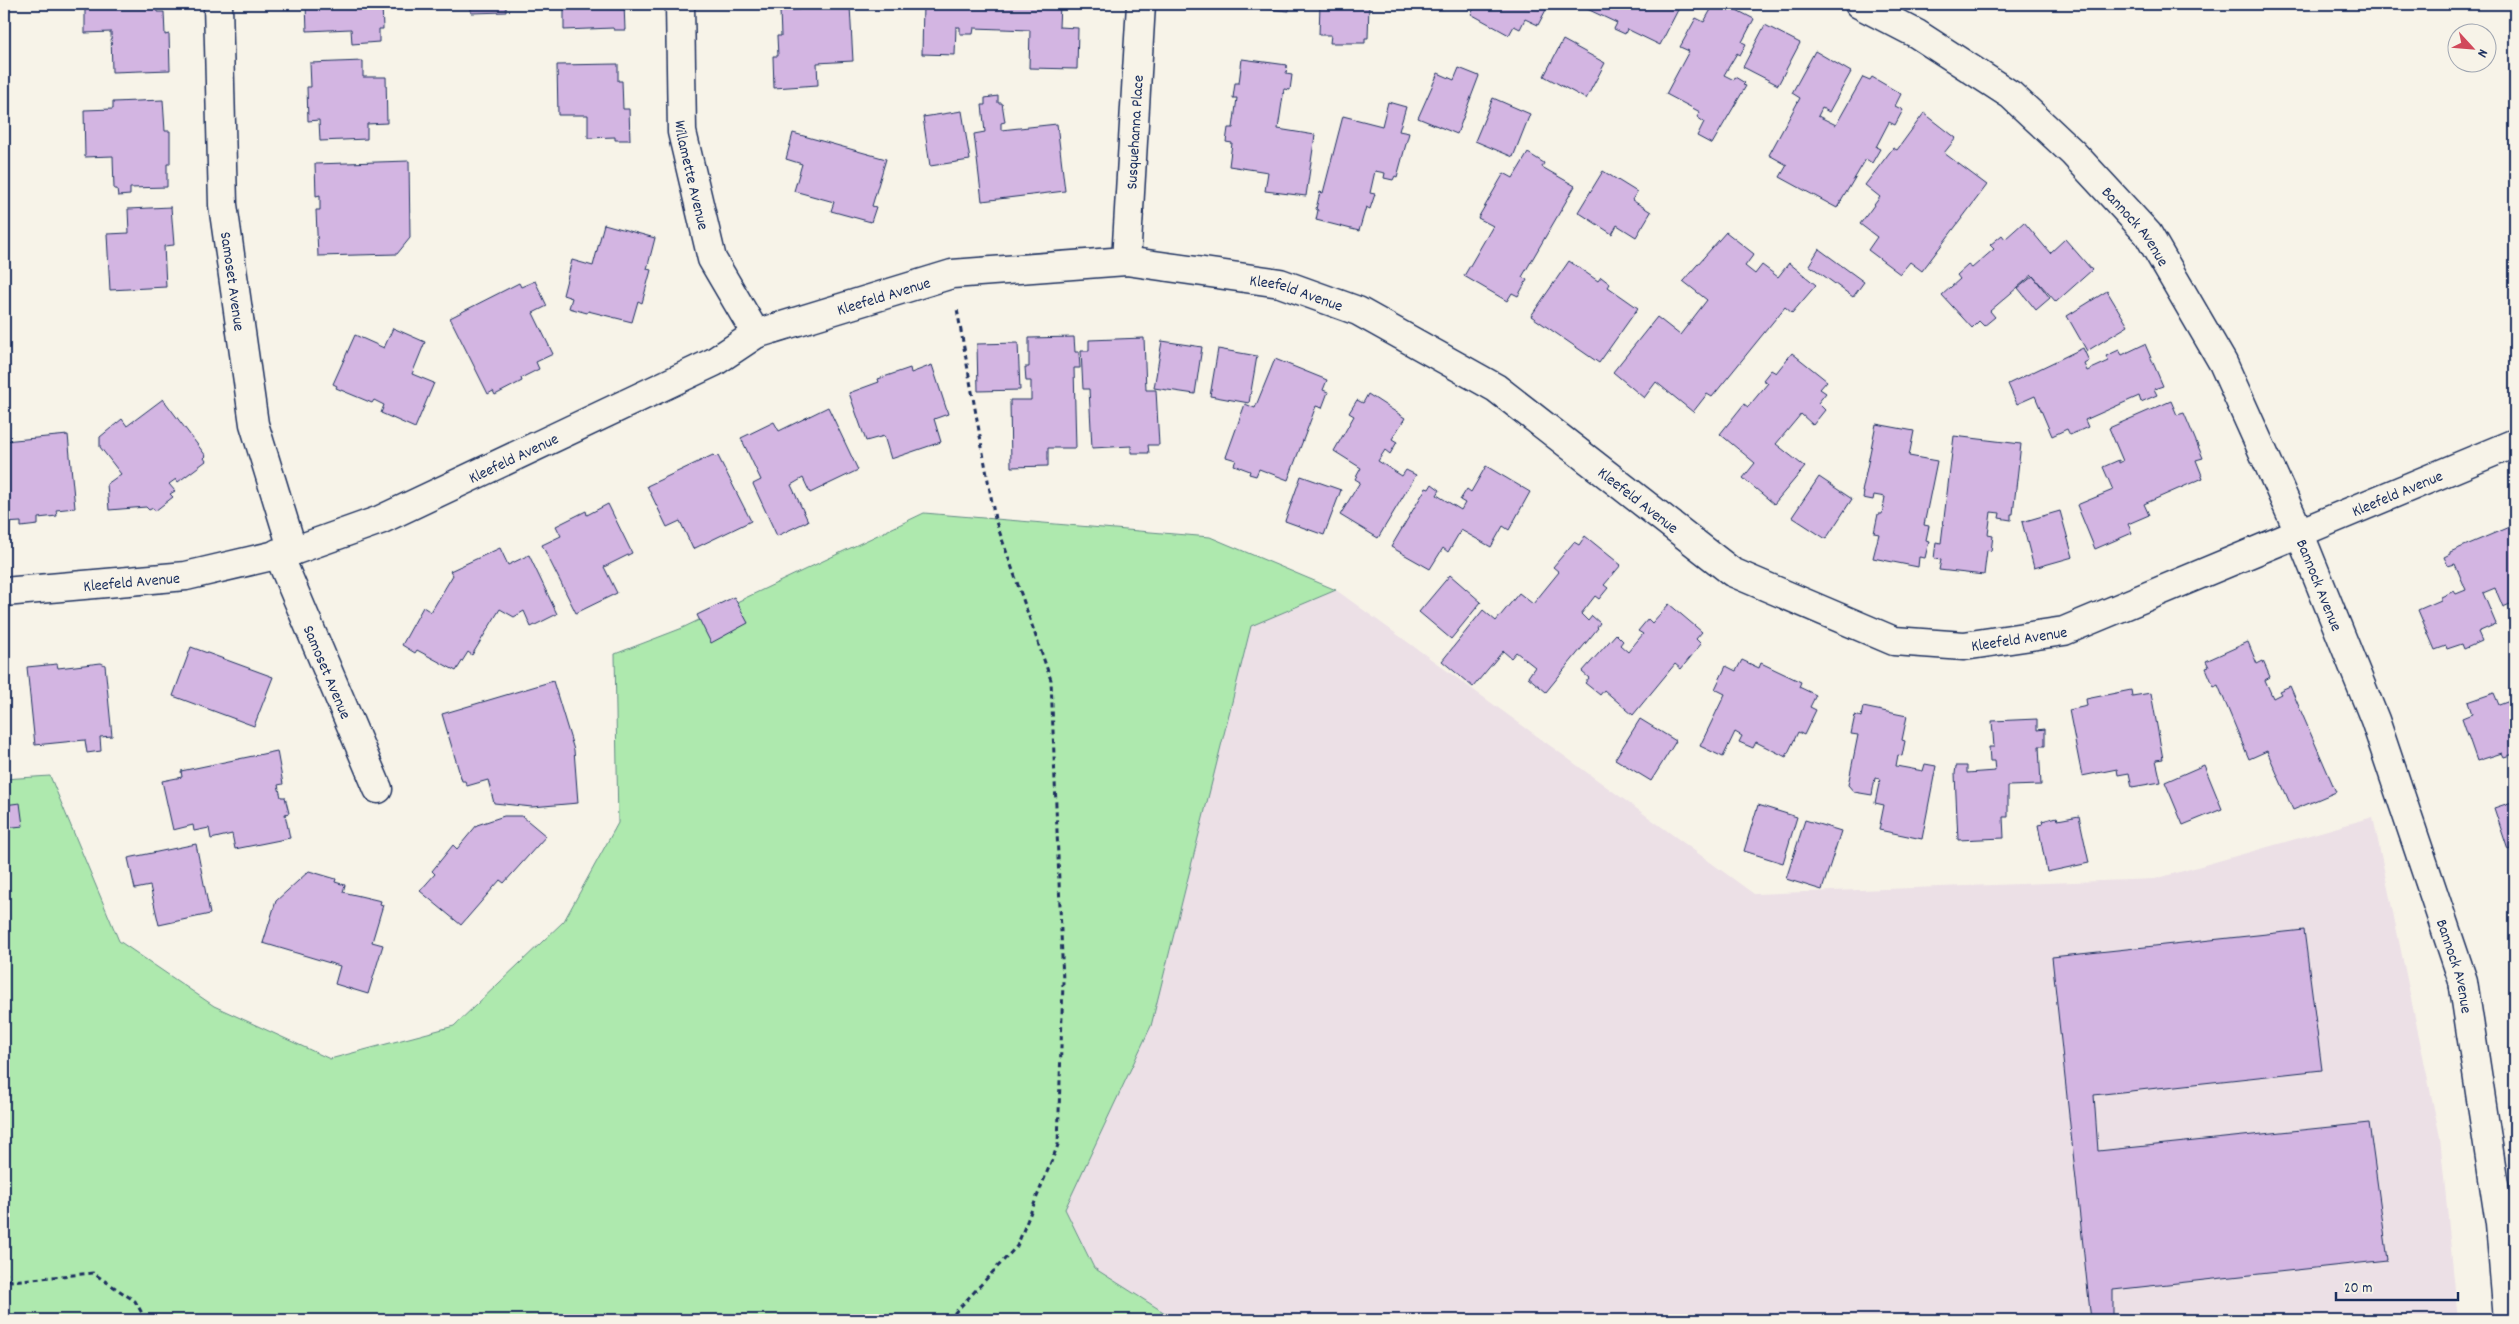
<svg xmlns="http://www.w3.org/2000/svg" width="2519" height="1324" font-family="Dekko,sans-serif">
  <style>
    .built { fill: #ece0e6 }
    .green { fill: #aee9ae; stroke: #648c86 }
    .building { fill: #d3b5e2; stroke: #1b2f5e }
    .lines { fill: none; stroke-linecap: round; stroke-linejoin: round }
    .minor-casing { stroke: #1b2f5e; stroke-width: 31 }
    .path { stroke: #1b2f5e; stroke-width: 3; stroke-dasharray: 5 4; stroke-linecap: butt }
    .minor { stroke: #f7f3e8; stroke-width: 28 }
    .labels { text-anchor: middle; stroke-width: 5; stroke-linejoin: round; paint-order: stroke }
    .street-label { font-size: 16px; fill: #1b2f5e; stroke: #f7f3e8 }
  </style>
  <rect width="100%" height="100%" fill="#f7f3e8"/>
  <filter id="ink" filterUnits="userSpaceOnUse"><feTurbulence type="fractalNoise" baseFrequency=".02" numOctaves="2"/><feDisplacementMap in="SourceGraphic" scale="10" xChannelSelector="R" yChannelSelector="G"/><feConvolveMatrix kernelMatrix="1 2 1 2 8 2 1 2 1" color-interpolation-filters="sRGB"/></filter>
  <g filter="url(#ink)">
    <!-- built -->
    <path class="built" d="M 1336,590 L 1754,894 L 2155,879 L 2373,817 L 2440,1137 L 2458,1320 L 1176,1320 L 1094,1268 L 1065,1209 L 1151,1026 L 1251,625 Z"/>
    <!-- green -->
    <path class="green" d="M 924,513 L 1210,537 L 1336,590 L 1251,626 L 1151,1026 L 1065,1209 L 1094,1268 L 1176,1320 L 4,1320 L 4,779 L 50,776 L 119,941 L 214,1006 L 330,1059 L 454,1026 L 564,921 L 618,823 L 615,654 L 680,629 Z"/>
    <!-- building -->
    <path class="building" d="M 85,4 L 156,4 L 157,12 L 164,12 L 165,35 L 169,34 L 170,70 L 112,72 L 111,32 L 85,33 Z
      M 306,4 L 382,4 L 383,29 L 379,29 L 379,42 L 352,44 L 351,29 L 307,31 Z
      M 471,4 L 506,4 L 506,12 L 471,13 Z
      M 560,4 L 624,4 L 625,30 L 614,30 L 613,28 L 564,30 L 564,6 L 560,6 Z
      M 923,4 L 1060,4 L 1059,27 L 1078,28 L 1077,69 L 1029,68 L 1030,30 L 974,28 L 973,34 L 960,34 L 960,27 L 956,27 L 955,55 L 922,54 Z
      M 1222,4 L 1290,4 L 1289,11 Z
      M 1320,4 L 1369,4 L 1368,38 L 1365,38 L 1365,43 L 1330,43 L 1331,35 L 1319,35 Z
      M 1477,4 L 1549,4 L 1538,25 L 1525,19 L 1520,29 L 1514,26 L 1509,35 L 1471,14 Z
      M 1587,4 L 1681,4 L 1660,45 L 1627,29 L 1625,34 L 1614,29 L 1617,23 L 1585,8 Z
      M 1714,4 L 1725,4 L 1754,19 L 1742,42 L 1746,44 L 1740,55 L 1737,53 L 1724,75 L 1734,80 L 1735,77 L 1745,83 L 1743,85 L 1746,86 L 1712,144 L 1697,136 L 1704,122 L 1697,117 L 1700,112 L 1666,94 L 1689,51 L 1680,47 L 1696,18 L 1704,22 Z
      M 850,6 L 853,61 L 817,63 L 818,85 L 774,88 L 773,56 L 778,56 L 777,36 L 781,36 L 780,11 Z
      M 1765,25 L 1800,43 L 1778,85 L 1743,67 Z
      M 1563,40 L 1605,63 L 1586,99 L 1544,76 Z
      M 1815,51 L 1851,72 L 1829,112 L 1822,108 L 1818,116 L 1836,125 L 1863,77 L 1870,80 L 1872,77 L 1901,94 L 1895,106 L 1903,110 L 1895,125 L 1889,122 L 1876,147 L 1880,149 L 1872,163 L 1866,159 L 1837,208 L 1780,177 L 1787,165 L 1769,155 L 1800,98 L 1792,93 Z
      M 1242,59 L 1287,65 L 1286,74 L 1292,75 L 1290,90 L 1284,89 L 1278,129 L 1315,135 L 1306,196 L 1265,191 L 1268,172 L 1229,166 L 1232,143 L 1226,142 L 1228,128 L 1233,128 L 1237,98 L 1233,98 L 1235,83 L 1239,83 Z
      M 363,61 L 363,77 L 386,77 L 387,123 L 367,124 L 367,139 L 320,141 L 319,120 L 308,121 L 307,87 L 311,87 L 310,63 Z
      M 618,64 L 618,81 L 622,81 L 623,109 L 629,109 L 630,140 L 615,140 L 615,137 L 588,138 L 588,115 L 558,115 L 557,65 Z
      M 1459,68 L 1479,76 L 1457,134 L 1418,118 L 1438,73 L 1454,80 Z
      M 998,96 L 998,103 L 1002,103 L 1005,122 L 1001,123 L 1001,130 L 1057,124 L 1065,191 L 982,201 L 974,134 L 985,132 L 982,105 L 985,105 L 985,98 Z
      M 1493,98 L 1530,114 L 1513,157 L 1475,141 Z
      M 163,100 L 165,131 L 170,131 L 170,164 L 167,164 L 167,187 L 130,188 L 130,195 L 118,196 L 117,189 L 114,189 L 113,156 L 85,157 L 84,110 L 113,109 L 113,102 Z
      M 1388,102 L 1406,107 L 1399,131 L 1409,133 L 1397,177 L 1395,176 L 1393,180 L 1384,178 L 1385,173 L 1375,171 L 1370,193 L 1375,194 L 1370,209 L 1366,207 L 1359,231 L 1316,220 L 1318,210 L 1316,209 L 1320,192 L 1323,193 L 1343,116 L 1382,126 Z
      M 962,111 L 970,160 L 930,166 L 923,117 Z
      M 1924,113 L 1956,138 L 1944,153 L 1987,185 L 1922,271 L 1910,262 L 1900,274 L 1868,250 L 1877,237 L 1860,224 L 1880,197 L 1865,185 L 1893,148 L 1897,150 Z
      M 793,133 L 886,159 L 872,206 L 876,207 L 871,222 L 831,211 L 834,202 L 794,191 L 802,164 L 786,159 Z
      M 1528,153 L 1544,163 L 1542,167 L 1575,186 L 1522,277 L 1527,280 L 1518,296 L 1512,293 L 1507,301 L 1464,276 L 1493,226 L 1478,218 L 1504,173 L 1513,178 Z
      M 409,161 L 410,238 L 397,254 L 318,256 L 316,210 L 320,210 L 320,195 L 316,196 L 315,164 Z
      M 1603,171 L 1637,192 L 1632,200 L 1651,212 L 1636,237 L 1617,225 L 1612,234 L 1578,212 Z
      M 171,207 L 174,245 L 164,246 L 166,287 L 110,290 L 107,234 L 129,233 L 128,209 Z
      M 2024,222 L 2050,253 L 2065,239 L 2092,270 L 2056,302 L 2032,275 L 1990,311 L 1995,317 L 1984,326 L 1979,321 L 1972,328 L 1942,295 L 1960,279 L 1957,275 L 1968,265 L 1972,268 L 1994,249 L 1990,245 L 2002,235 L 2005,239 Z
      M 604,224 L 655,238 L 647,269 L 651,270 L 642,303 L 638,301 L 632,322 L 588,311 L 587,313 L 569,308 L 572,298 L 563,295 L 572,260 L 593,266 Z
      M 1726,232 L 1754,254 L 1745,266 L 1755,274 L 1762,265 L 1778,277 L 1789,263 L 1816,285 L 1792,313 L 1785,307 L 1712,397 L 1707,394 L 1693,412 L 1656,382 L 1644,398 L 1613,372 L 1657,317 L 1680,335 L 1707,300 L 1683,281 Z
      M 1819,249 L 1864,282 L 1853,297 L 1809,265 Z
      M 1569,261 L 1598,281 L 1601,277 L 1610,284 L 1608,287 L 1638,308 L 1599,363 L 1531,316 Z
      M 2033,276 L 2050,298 L 2036,310 L 2018,288 Z
      M 535,281 L 547,306 L 533,313 L 553,354 L 536,362 L 539,369 L 521,378 L 522,381 L 495,395 L 493,391 L 488,394 L 450,318 L 519,283 L 521,287 Z
      M 2107,291 L 2128,326 L 2087,351 L 2067,316 Z
      M 393,328 L 425,342 L 412,374 L 434,383 L 415,428 L 381,413 L 384,405 L 374,400 L 372,403 L 336,388 L 337,386 L 333,384 L 355,335 L 384,348 Z
      M 1074,337 L 1075,352 L 1079,352 L 1080,368 L 1074,368 L 1076,448 L 1048,448 L 1048,466 L 1011,467 L 1010,400 L 1031,400 L 1031,381 L 1026,381 L 1025,367 L 1029,367 L 1029,338 Z
      M 1144,338 L 1146,390 L 1156,390 L 1159,445 L 1148,445 L 1149,453 L 1131,453 L 1131,446 L 1092,448 L 1089,389 L 1083,389 L 1081,351 L 1089,351 L 1089,340 Z
      M 1162,341 L 1202,347 L 1195,394 L 1154,388 Z
      M 1018,343 L 1020,390 L 978,391 L 977,344 Z
      M 2145,344 L 2163,386 L 2154,389 L 2157,395 L 2141,402 L 2139,396 L 2085,420 L 2088,427 L 2070,435 L 2067,429 L 2052,436 L 2035,396 L 2017,404 L 2008,384 L 2083,348 L 2089,361 L 2084,364 L 2087,371 L 2109,361 L 2106,356 L 2119,350 L 2122,355 Z
      M 1218,349 L 1257,356 L 1249,403 L 1210,396 Z
      M 1792,353 L 1827,381 L 1820,389 L 1826,393 L 1818,403 L 1825,410 L 1813,425 L 1801,414 L 1776,444 L 1805,467 L 1774,504 L 1743,478 L 1755,463 L 1720,434 L 1744,404 L 1748,407 L 1768,383 L 1763,380 L 1771,370 L 1776,373 Z
      M 1275,359 L 1327,380 L 1323,390 L 1328,392 L 1322,408 L 1316,406 L 1288,480 L 1259,469 L 1256,476 L 1249,474 L 1250,471 L 1234,465 L 1236,460 L 1226,457 L 1245,404 L 1255,408 Z
      M 932,365 L 948,414 L 934,419 L 941,442 L 891,459 L 884,436 L 866,441 L 849,393 L 879,382 L 878,379 L 910,368 L 911,373 Z
      M 1368,394 L 1405,418 L 1392,439 L 1397,442 L 1390,454 L 1385,450 L 1378,461 L 1402,476 L 1406,470 L 1416,475 L 1378,538 L 1340,515 L 1360,482 L 1355,479 L 1361,468 L 1334,451 L 1354,416 L 1349,413 L 1357,400 L 1363,403 Z
      M 163,399 L 206,456 L 204,458 L 206,461 L 178,482 L 176,479 L 169,484 L 175,491 L 170,494 L 173,497 L 155,511 L 153,508 L 149,510 L 146,507 L 109,510 L 107,484 L 121,474 L 100,447 L 100,437 L 122,419 L 127,426 Z
      M 2171,401 L 2177,415 L 2184,413 L 2203,458 L 2196,460 L 2203,478 L 2144,504 L 2149,515 L 2128,524 L 2132,533 L 2095,549 L 2077,505 L 2113,490 L 2103,467 L 2119,460 L 2119,463 L 2123,461 L 2109,428 Z
      M 828,407 L 858,470 L 810,493 L 803,478 L 791,485 L 808,521 L 777,536 L 753,484 L 761,480 L 741,438 L 774,422 L 779,431 Z
      M 1876,424 L 1914,431 L 1909,456 L 1937,461 L 1924,525 L 1929,526 L 1926,540 L 1929,541 L 1925,558 L 1919,557 L 1918,567 L 1873,558 L 1879,534 L 1874,533 L 1878,514 L 1882,514 L 1885,497 L 1874,495 L 1873,500 L 1863,498 L 1864,492 L 1862,492 Z
      M 68,435 L 75,508 L 56,510 L 57,516 L 38,518 L 38,525 L 21,527 L 21,522 L 4,523 L 4,441 Z
      M 1954,436 L 2021,444 L 2013,514 L 2011,514 L 2011,520 L 1999,518 L 2000,513 L 1991,512 L 1988,535 L 1993,536 L 1991,551 L 1987,550 L 1984,575 L 1939,570 L 1941,560 L 1934,559 L 1936,542 L 1941,543 Z
      M 713,455 L 715,457 L 718,456 L 751,521 L 693,549 L 680,521 L 667,527 L 647,486 Z
      M 1486,466 L 1530,492 L 1509,530 L 1503,526 L 1491,547 L 1461,530 L 1448,552 L 1443,548 L 1430,569 L 1391,547 L 1426,488 L 1429,489 L 1432,484 L 1440,490 L 1437,495 L 1461,510 L 1465,503 L 1460,500 L 1467,489 L 1471,492 Z
      M 1301,476 L 1341,490 L 1324,535 L 1285,521 Z
      M 1819,477 L 1852,499 L 1826,539 L 1792,517 Z
      M 608,504 L 632,553 L 604,567 L 617,593 L 576,613 L 542,545 L 561,536 L 556,526 L 586,511 L 587,515 Z
      M 2060,511 L 2073,557 L 2034,568 L 2022,522 Z
      M 2509,527 L 2515,541 L 2515,602 L 2503,607 L 2495,588 L 2483,593 L 2496,624 L 2478,632 L 2482,641 L 2464,649 L 2462,644 L 2447,649 L 2446,646 L 2435,650 L 2418,610 L 2441,600 L 2441,597 L 2454,591 L 2456,594 L 2466,590 L 2455,564 L 2448,566 L 2444,557 L 2450,554 L 2450,552 Z
      M 1585,536 L 1621,565 L 1604,585 L 1608,588 L 1599,599 L 1595,596 L 1581,614 L 1588,621 L 1592,616 L 1600,623 L 1597,627 L 1598,628 L 1546,692 L 1528,677 L 1535,667 L 1516,652 L 1511,658 L 1503,651 L 1473,687 L 1442,661 L 1483,610 L 1496,621 L 1519,593 L 1533,604 L 1559,572 L 1553,567 L 1574,542 L 1579,545 Z
      M 500,548 L 508,565 L 529,555 L 557,614 L 531,627 L 524,611 L 514,617 L 500,609 L 472,655 L 468,652 L 456,671 L 417,650 L 415,653 L 402,645 L 423,607 L 431,612 L 453,575 L 450,571 Z
      M 1450,575 L 1481,602 L 1451,639 L 1419,612 Z
      M 734,597 L 748,623 L 711,643 L 697,615 Z
      M 1669,604 L 1702,632 L 1696,639 L 1701,644 L 1681,669 L 1675,664 L 1633,715 L 1604,690 L 1600,695 L 1585,683 L 1589,678 L 1582,672 L 1616,634 L 1623,641 L 1620,645 L 1628,652 L 1643,634 L 1638,631 L 1648,619 L 1652,623 Z
      M 2248,642 L 2257,664 L 2263,661 L 2270,677 L 2265,680 L 2273,698 L 2281,694 L 2279,691 L 2290,686 L 2336,792 L 2293,810 L 2267,751 L 2249,759 L 2218,685 L 2214,687 L 2206,668 L 2209,667 L 2206,661 Z
      M 191,647 L 273,677 L 254,726 L 173,696 Z
      M 1742,660 L 1759,668 L 1761,663 L 1801,682 L 1799,687 L 1816,695 L 1810,707 L 1816,710 L 1804,735 L 1798,732 L 1786,757 L 1756,742 L 1753,748 L 1739,742 L 1742,736 L 1735,732 L 1723,757 L 1700,746 L 1725,694 L 1715,689 L 1726,666 L 1736,671 Z
      M 101,663 L 105,665 L 112,736 L 100,737 L 101,751 L 87,753 L 85,740 L 35,745 L 27,667 L 57,664 L 58,668 Z
      M 553,681 L 574,750 L 578,803 L 532,807 L 494,803 L 488,780 L 467,786 L 465,781 L 462,781 L 442,714 Z
      M 2131,690 L 2132,696 L 2151,693 L 2163,759 L 2156,760 L 2161,782 L 2132,787 L 2129,773 L 2118,775 L 2117,769 L 2082,776 L 2069,710 L 2087,706 L 2086,699 Z
      M 2494,693 L 2499,705 L 2515,699 L 2515,748 L 2512,749 L 2514,754 L 2504,757 L 2502,753 L 2477,761 L 2462,718 L 2472,714 L 2468,702 Z
      M 1863,707 L 1907,716 L 1902,740 L 1905,741 L 1902,756 L 1898,755 L 1896,766 L 1923,771 L 1925,764 L 1936,766 L 1922,839 L 1879,830 L 1884,805 L 1875,803 L 1880,779 L 1875,778 L 1872,795 L 1854,792 L 1848,785 L 1858,735 L 1851,734 L 1855,715 L 1861,717 Z
      M 1640,719 L 1676,741 L 1651,781 L 1615,759 Z
      M 2037,719 L 2037,730 L 2045,729 L 2045,746 L 2039,746 L 2041,785 L 2008,786 L 2008,817 L 2003,817 L 2004,838 L 1958,840 L 1955,774 L 1956,766 L 1967,766 L 1967,773 L 1995,771 L 1994,761 L 1990,761 L 1989,747 L 1994,747 L 1992,721 Z
      M 277,751 L 283,784 L 278,785 L 281,797 L 285,797 L 289,813 L 285,814 L 290,838 L 235,849 L 232,834 L 211,839 L 209,828 L 194,831 L 193,825 L 173,830 L 162,781 L 182,777 L 181,771 Z
      M 2204,765 L 2222,809 L 2183,825 L 2165,782 Z
      M 2515,801 L 2515,847 L 2508,850 L 2494,808 Z
      M 20,803 L 23,826 L 4,828 L 4,805 Z
      M 1758,805 L 1797,817 L 1783,863 L 1744,851 Z
      M 504,816 L 522,816 L 546,836 L 504,883 L 500,880 L 461,925 L 420,891 L 435,874 L 432,871 L 453,845 L 457,849 L 477,825 Z
      M 2079,816 L 2089,863 L 2047,872 L 2038,825 L 2043,824 L 2042,821 L 2057,817 L 2058,820 Z
      M 1805,820 L 1841,831 L 1822,890 L 1786,879 Z
      M 196,844 L 210,914 L 159,925 L 150,886 L 135,889 L 128,858 Z
      M 309,871 L 336,879 L 335,882 L 345,885 L 343,892 L 381,901 L 380,904 L 383,905 L 372,942 L 383,945 L 368,994 L 335,984 L 340,966 L 263,943 L 276,901 Z
      M 2304,930 L 2322,1070 L 2094,1095 L 2098,1151 L 2369,1123 L 2388,1260 L 2113,1290 L 2113,1320 L 2091,1320 L 2052,957 Z"/>
    <g class="lines">
      <!-- minor casing -->
      <g class="minor-casing">
        <g id="minor">
          <path id="s1" d="M 218,4 L 223,205 L 254,424 L 293,551"/>
          <path id="s2" d="M 680,4 L 682,132 L 712,259 L 756,334"/>
          <path id="s3" d="M 1859,4 L 1917,34 L 2011,95 L 2073,153 L 2148,234 L 2223,363 L 2299,532 L 2375,720 L 2463,981 L 2500,1224 L 2508,1320"/>
          <path id="s4" d="M 1126,261 L 1141,4"/>
          <path id="s5" d="M 278,553 L 378,789"/>
          <path id="s6" d="M 4,592 L 186,576 L 293,551 L 380,520 L 714,362 L 756,334 L 952,274 L 1126,261 L 1280,283 L 1358,311 L 1496,388 L 1732,572 L 1894,641 L 1964,646 L 2064,631 L 2515,443"/>
        </g>
      </g>
      <!-- path -->
      <path class="path" d="M 4,1271 L 11,1281 L 93,1273 L 135,1301 L 146,1320
        M 948,1320 L 1017,1246 L 1058,1145 L 1063,982 L 1051,680 L 995,519 L 957,309"/>
      <!-- minor -->
      <use href="#minor" class="minor"/>
    </g>
  </g>
  <g class="labels">
    <!-- street labels -->
    <g class="street-label">
      <text dy="6" stroke="none"><textPath href="#s4" startOffset="129">Susquehanna Place</textPath></text>
      <text dy="6" stroke="none"><textPath href="#s2" startOffset="172">Willamette Avenue</textPath></text>
      <text dy="6" stroke="none"><textPath href="#s3" startOffset="359">Bannock Avenue</textPath></text>
      <text dy="6" stroke="none"><textPath href="#s1" startOffset="278">Samoset Avenue</textPath></text>
      <text dy="6" stroke="none"><textPath href="#s6" startOffset="1358">Kleefeld Avenue</textPath></text>
      <text dy="6" stroke="none"><textPath href="#s6" startOffset="938">Kleefeld Avenue</textPath></text>
      <text dy="6" stroke="none"><textPath href="#s6" startOffset="532">Kleefeld Avenue</textPath></text>
      <text dy="6" stroke="none"><textPath href="#s6" startOffset="2588">Kleefeld Avenue</textPath></text>
      <text dy="6" stroke="none"><textPath href="#s6" startOffset="1762">Kleefeld Avenue</textPath></text>
      <text dy="6" stroke="none"><textPath href="#s6" startOffset="128">Kleefeld Avenue</textPath></text>
      <text dy="6" stroke="none"><textPath href="#s3" startOffset="764">Bannock Avenue</textPath></text>
      <text dy="6" stroke="none"><textPath href="#s6" startOffset="2182">Kleefeld Avenue</textPath></text>
      <text dy="6" stroke="none"><textPath href="#s5" startOffset="129">Samoset Avenue</textPath></text>
      <text dy="6" stroke="none"><textPath href="#s3" startOffset="1169">Bannock Avenue</textPath></text>
    </g>
  </g>
  <!-- margin -->
  <rect width="2519" height="1324" fill="none" stroke="#f7f3e8" stroke-width="20"/>
  <rect x="10" y="10" width="2499" height="1304" fill="none" stroke="#1b2f5e" stroke-width="2" filter="url(#ink)"/>
  <!-- north arrow -->
  <g transform="translate(2472 48) rotate(116)"><circle r="24" fill="#f7f3e8" stroke="#9fa5b1"/>
  <path d="M0-4L9 19L0 12L-9 19Z" fill="#d1495b"/>
  <text y="-8" font-size="14" font-weight="bold" text-anchor="middle" fill="#1b2f5e">N</text>
  </g>
  <!-- scale -->
  <path d="M2336 1292v8h122v-8" fill="none" stroke="#1b2f5e" stroke-width="2.5"/>
  <text x="2344" y="1292" font-size="15" fill="#1b2f5e" stroke="#f7f3e8" stroke-width="4" paint-order="stroke">20 m</text>
</svg>
